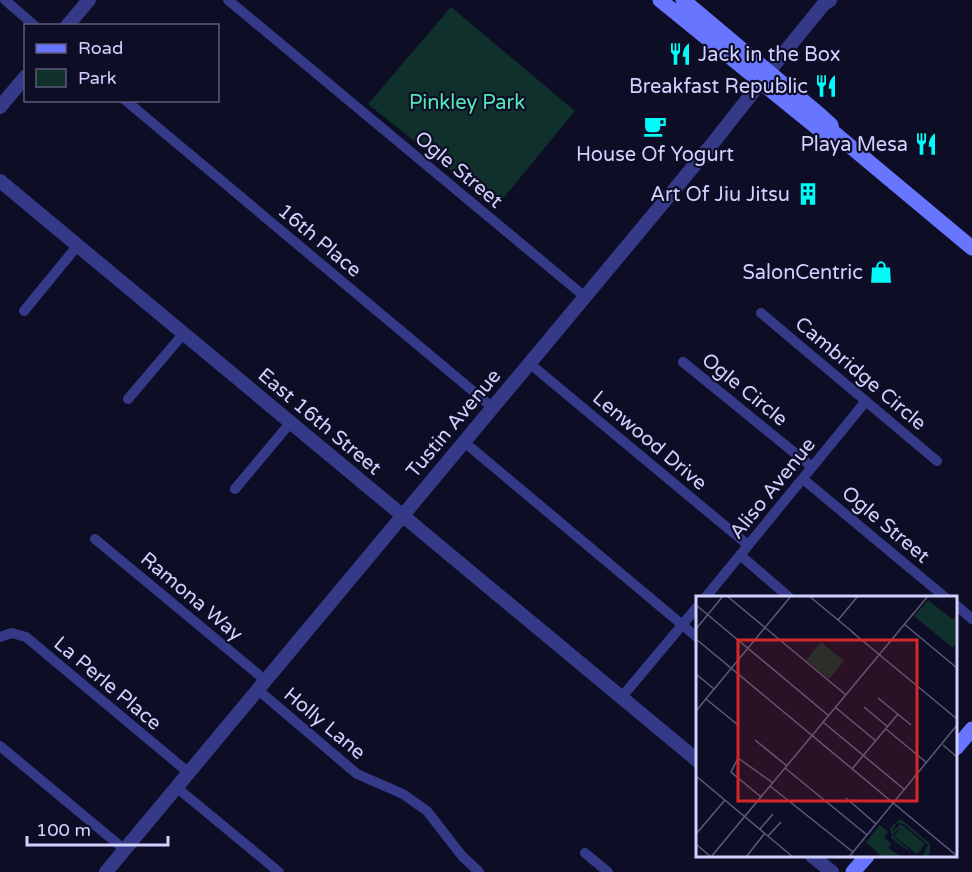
<svg xmlns="http://www.w3.org/2000/svg" width="972" height="872" font-family="'Varela Round',sans-serif">
  <style>
    .green { fill: #0f302b }
    .lines { fill: none; stroke-linecap: round; stroke-linejoin: round }
    .minor { stroke: #343a88; stroke-width: 10 }
    .tertiary { stroke: #343a88; stroke-width: 14 }
    .secondary { stroke: #6876ff; stroke-width: 15 }
    .labels { text-anchor: middle; stroke-width: 4.5; stroke-linejoin: round; paint-order: stroke }
    .poi-label { font-size: 20px; fill: #d1d1ff; stroke: #0e0d26; text-anchor: end }
    .park-label { font-size: 20px; fill: #53e9b3; stroke: #0e0d26 }
    .street-label { font-size: 20px; fill: #d1d1ff; stroke: #0e0d26 }
    .inset-road { fill: none; stroke: #5c5b7d; stroke-width: 1.5 }
    .view { fill: #d62828; fill-opacity: 0.15; stroke: #d62828; stroke-width: 3 }
    .inset-edge { fill: none; stroke: #d1d1ff; stroke-width: 3 }
  </style>
  <rect width="100%" height="100%" fill="#0e0d26"/>
  <!-- green -->
  <path class="green" d="M 451,7 L 575,111 L 496,207 L 368,104 Z"/>
  <g class="lines">
    <!-- minor -->
    <path class="minor" d="M 5,0 L 35,26
      M 228,0 L 584,296
      M 125,100 L 492,407
      M 24,311 L 78,245
      M 761,313 L 937,461
      M 683,362 L 812,467
      M 529,363 L 748,545
      M 128,399 L 184,333
      M 463,441 L 698,638
      M 803,479 L 946,598
      M 235,489 L 291,422
      M 95,539 L 265,680
      M 740,555 L 790,598
      M 705,598 L 866,401
      M 956,605 L 972,619
      M 0,637 L 12,633 L 26,637 L 189,773
      M 257,689 L 357,774 L 403,794 L 427,811 L 462,856 L 479,872
      M 621,698 L 698,606
      M 0,746 L 125,850
      M 176,787 L 279,872
      M 585,853 L 608,872"/>
    <!-- tertiary -->
    <path class="tertiary" d="M 67,26 L 89,0
      M 0,107 L 26,76
      M 0,181 L 698,761
      M 812,856 L 832,872
      M 106,872 L 713,143 L 779,59 L 823,5 L 830,0"/>
    <!-- secondary -->
    <path class="secondary" d="M 660,0 L 821,131 L 826,133 L 832,131
      M 683,0 L 820,115 L 831,125 L 832,131 L 972,248
      M 956,748 L 972,729
      M 853,872 L 867,856"/>
  </g>
  <!-- icons -->
  <defs>
    <g id="restaurant-bare" transform="scale(1.8)"><path d="M-5-6h1v4h1v-4h1v4h1v-4h1v5L-1.5 .5V6h-2V.5L-5-1ZM5-6V6H3V1.5H1.5Q1.5-4 5-6Z" fill="#00fcf9" stroke="#0e0d26" stroke-width="2.5" paint-order="stroke"/></g>
    <g id="cafe-bare" transform="scale(1.8)"><path d="M-5.5-4.5H6V0H3Q3 3.5 0 3.5H-2.5Q-5.5 3.5-5.5 0ZM3-3.2v2h1.7v-2ZM-6 4.5H4V6H-6Z" fill="#00fcf9" stroke="#0e0d26" stroke-width="2.5" paint-order="stroke"/></g>
    <g id="building-bare" transform="scale(1.8)"><path d="M-4-6H4V6H1V3H-1V6H-4ZM-2.5-4.3h1.7v1.8h-1.7ZM.8-4.3h1.7v1.8H.8ZM-2.5-1h1.7V.8h-1.7ZM.8-1h1.7V.8H.8Z" fill="#00fcf9" stroke="#0e0d26" stroke-width="2.5" paint-order="stroke"/></g>
    <g id="shop-bare" transform="scale(1.8)"><path d="M-5-2.5h2.3a2.7 3.5 0 0 1 5.4 0H5L5.5 6h-11ZM-1.5-2.5h3a1.5 2.3 0 0 0-3 0Z" fill="#00fcf9" stroke="#0e0d26" stroke-width="2.5" paint-order="stroke"/></g>
  </defs>
  <g fill-rule="evenodd">
    <use href="#restaurant-bare" x="680" y="54"/>
    <use href="#restaurant-bare" x="826" y="86"/>
    <use href="#cafe-bare" x="655" y="126"/>
    <use href="#restaurant-bare" x="926" y="144"/>
    <use href="#building-bare" x="808" y="194"/>
    <use href="#shop-bare" x="881" y="272"/>
  </g>
  <g class="labels">
    <!-- poi labels -->
    <g class="poi-label">
      <text x="698" y="61" text-anchor="start">Jack in the Box</text>
      <text x="808" y="93">Breakfast Republic</text>
      <text x="908" y="151">Playa Mesa</text>
      <text x="655" y="161" text-anchor="middle">House Of Yogurt</text>
      <text x="790" y="201">Art Of Jiu Jitsu</text>
      <text x="863" y="279">SalonCentric</text>
    </g>
    <!-- park labels -->
    <g class="park-label">
      <text x="467" y="109">Pinkley Park</text>
    </g>
    <!-- street labels -->
    <g class="street-label">
      <text transform="translate(459 169) rotate(40)" y="7">Ogle Street</text>
      <text transform="translate(320 240) rotate(40)" y="7">16th Place</text>
      <text transform="translate(861 373) rotate(40)" y="7">Cambridge Circle</text>
      <text transform="translate(745 389) rotate(39)" y="7">Ogle Circle</text>
      <text transform="translate(320 421) rotate(40)" y="7">East 16th Street</text>
      <text transform="translate(453 423) rotate(-50)" y="7">Tustin Avenue</text>
      <text transform="translate(650 440) rotate(40)" y="7">Lenwood Drive</text>
      <text transform="translate(772 488) rotate(-51)" y="7">Aliso Avenue</text>
      <text transform="translate(886 524) rotate(40)" y="7">Ogle Street</text>
      <text transform="translate(192 596) rotate(40)" y="7">Ramona Way</text>
      <text transform="translate(108 683) rotate(40)" y="7">La Perle Place</text>
      <text transform="translate(325 723) rotate(40)" y="7">Holly Lane</text>
    </g>
  </g>
  <!-- overview -->
  <g transform="translate(696 596)">
    <rect width="261" height="261" fill="#0e0d26"/>
    <path d="M 232,4 L 256,23 L 261,21 L 261,47 L 257,52 L 218,20 ZM 125,46 L 148,65 L 133,83 L 110,64 ZM 205,223 L 234,248 L 234,256 L 231,261 L 226,261 L 232,249 L 209,229 L 204,227 L 200,228 L 196,237 L 204,228 L 206,229 L 229,248 L 221,258 L 198,240 L 205,231 L 196,239 L 221,261 L 196,243 L 194,232 ZM 184,229 L 192,236 L 188,241 L 195,248 L 192,252 L 206,261 L 186,261 L 170,246 Z" fill="#0f302b"/>
    <path class="inset-road" d="M 31,0 L 150,99M 113,0 L 159,38M 0,9 L 133,120M 142,24 L 162,0M 208,28 L 261,72M 0,33 L 27,0M 156,36 L 261,123M 0,43 L 261,260M 0,78 L 18,93M 182,102 L 215,129M 10,103 L 42,129M 139,111 L 180,145M 168,111 L 192,131M 0,115 L 95,0M 127,126 L 209,194M 190,133 L 231,167M 59,144 L 91,170M 247,149 L 261,161M 89,172 L 171,239M 156,173 L 202,118M 0,180 L 97,261M 74,190 L 157,256M 65,201 L 35,176 L 42,162 L 77,187M 150,202 L 180,228M 64,233 L 77,218M 0,238 L 29,204M 72,240 L 85,226M 0,248 L 15,261M 15,261 L 232,0M 50,261 L 69,237M 153,261 L 261,129"/>
    <path class="view" d="M 42,44 L 221,44 L 221,205 L 42,205 Z"/>
    <rect width="261" height="261" class="inset-edge"/>
  </g>
  <!-- legend -->
  <rect x="24" y="24" width="195" height="78" fill="#0e0d26" stroke="#5c5b7d" stroke-width="1.5"/>
  <rect x="36" y="44" width="30" height="9" fill="#6876ff" stroke="#5c5b7d" stroke-width="1.5"/>
  <text x="78" y="54" font-size="18" fill="#d1d1ff">Road</text>
  <rect x="36" y="69" width="30" height="18" fill="#0f302b" stroke="#5c5b7d" stroke-width="1.5"/>
  <text x="78" y="84" font-size="18" fill="#d1d1ff">Park</text>
  <!-- scale -->
  <path d="M27 836v9h141v-9" fill="none" stroke="#d1d1ff" stroke-width="3"/>
  <text x="36" y="836" font-size="18" fill="#d1d1ff" stroke="#0e0d26" stroke-width="4.5" paint-order="stroke">100 m</text>
</svg>
